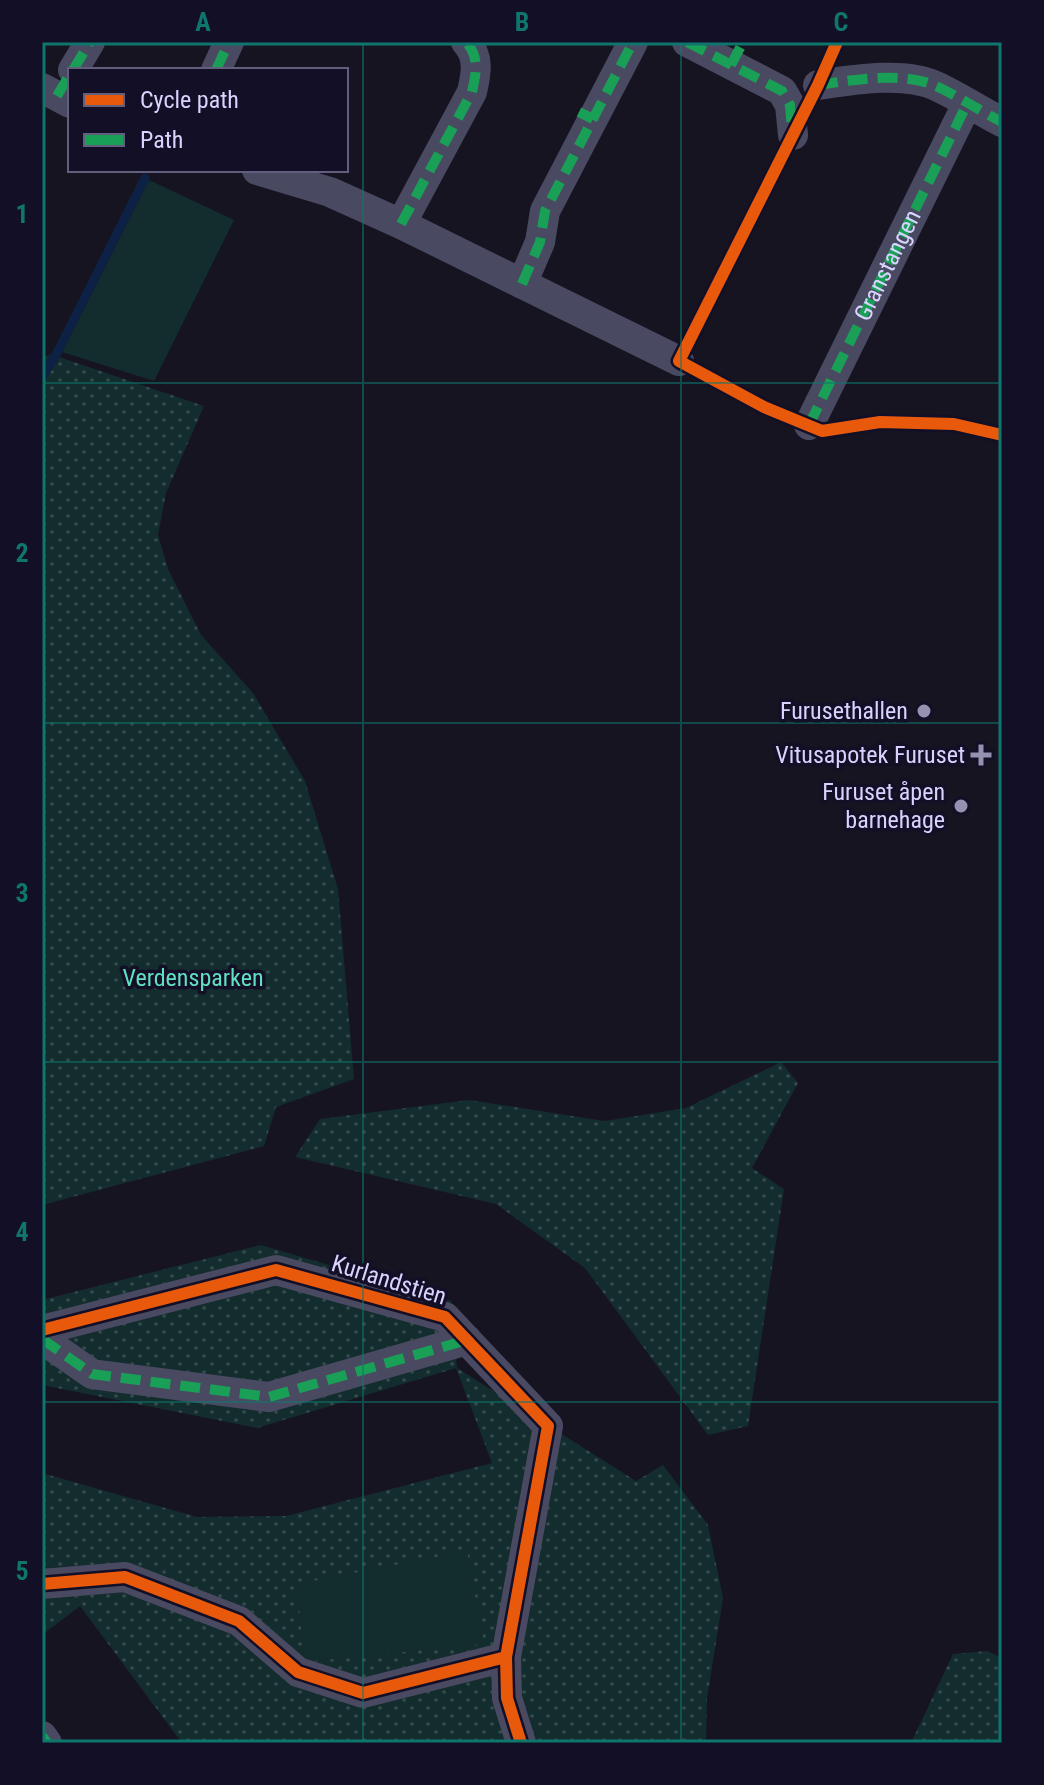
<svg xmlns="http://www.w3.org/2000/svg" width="1044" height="1785" font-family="'Roboto Condensed',sans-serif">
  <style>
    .park { fill: url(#park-dots) }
    .pitch { fill: #132c2d }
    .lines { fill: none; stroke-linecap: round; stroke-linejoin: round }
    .stream { stroke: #0d2144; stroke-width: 9 }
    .street { stroke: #4a4962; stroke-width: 30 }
    .quiet { stroke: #1a9f57; stroke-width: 10; stroke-dasharray: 20 10; stroke-linecap: butt }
    .cycleway-casing { stroke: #130f26; stroke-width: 17 }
    .cycleway { stroke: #e8590c; stroke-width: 12 }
    .grid { fill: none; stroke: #0f766e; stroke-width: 2; stroke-opacity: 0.55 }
    .poi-dot { fill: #9591b1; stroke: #130f26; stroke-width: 3 }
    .labels { text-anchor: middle; stroke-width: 7; stroke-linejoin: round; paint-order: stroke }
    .street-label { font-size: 24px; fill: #d9d4ff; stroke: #130f26 }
    .poi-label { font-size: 24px; fill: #d9d4ff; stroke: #130f26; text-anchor: end }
    .park-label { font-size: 24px; fill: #5fe0c0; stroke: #130f26 }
    .neatline { fill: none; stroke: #0f766e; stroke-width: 3 }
    .grid-label { font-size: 26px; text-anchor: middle; font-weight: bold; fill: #0f766e }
  </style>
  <defs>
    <pattern id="park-dots" width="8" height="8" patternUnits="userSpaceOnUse" patternTransform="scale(2)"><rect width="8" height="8" fill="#132c2d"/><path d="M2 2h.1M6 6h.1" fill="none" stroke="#354a4c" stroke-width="1.8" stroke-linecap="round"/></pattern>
  </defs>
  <rect width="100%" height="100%" fill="#161421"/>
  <!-- park -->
  <path class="park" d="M 53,355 L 204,406 L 166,493 L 158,535 L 168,569 L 201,635 L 253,693 L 305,781 L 338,889 L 354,1079 L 276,1107 L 264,1146 L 42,1205 L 42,356 Z
    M 781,1062 L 798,1083 L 752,1168 L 784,1189 L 748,1426 L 708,1435 L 585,1268 L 496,1204 L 295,1157 L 320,1119 L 469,1100 L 605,1121 L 686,1108 Z
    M 261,1245 L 451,1301 L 457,1368 L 636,1481 L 663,1465 L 708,1525 L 723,1598 L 707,1699 L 706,1743 L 182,1743 L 80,1606 L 42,1635 L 42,1473 L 197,1517 L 286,1516 L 492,1463 L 456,1368 L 257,1428 L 42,1385 L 42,1300 Z
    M 987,1651 L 1002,1658 L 1002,1743 L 911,1743 L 953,1654 Z"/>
  <!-- pitch -->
  <path class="pitch" d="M 149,180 L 234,220 L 154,381 L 62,352 Z
    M 467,1551 L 484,1644 L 304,1662 L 297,1584 Z"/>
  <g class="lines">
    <!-- stream -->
    <path class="stream" d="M 42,377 L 57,353 L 145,178"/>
    <!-- street -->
    <path class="street" d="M 687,42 L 782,91 L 790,105 L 793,135
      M 73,70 L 90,42
      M 216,70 L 229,42
      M 818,85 C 852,80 904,71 936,86 C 958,96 980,111 1002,122
      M 42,88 L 70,103
      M 257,170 L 330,192 L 401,224 L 679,361
      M 401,224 L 472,92 C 476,74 480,57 466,42
      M 522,284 L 540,242 L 545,211 L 633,42
      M 809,425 L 967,104
      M 42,1330 L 276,1270 L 445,1317 L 548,1426 L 506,1657 L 507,1698 L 521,1743
      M 42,1339 L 92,1374 L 269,1397 L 467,1340
      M 42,1584 L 125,1577 L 239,1621 L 298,1672 L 363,1693 L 506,1657
      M 42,1736 L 47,1743"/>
    <!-- quiet -->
    <g class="quiet">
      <path d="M 687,42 L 782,91 L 790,105 L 792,130"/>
      <path d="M 731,65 L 743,42"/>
      <path d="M 73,70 L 90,42"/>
      <path d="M 216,70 L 229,42"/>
      <path d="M 818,85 C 852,80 904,71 936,86 C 958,96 980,111 1002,122"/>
      <path d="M 57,96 L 70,74"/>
      <path d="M 579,112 L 593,119"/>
      <path d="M 401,224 L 472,92 C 476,74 480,57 466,42"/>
      <path d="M 522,284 L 540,242 L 545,211 L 633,42"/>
      <path id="s1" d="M 809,425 L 967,104"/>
      <path d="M 42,1339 L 92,1374 L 269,1397 L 467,1340"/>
      <path d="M 42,1736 L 47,1743"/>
    </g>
    <!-- cycleway casing -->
    <g class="cycleway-casing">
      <path id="cycleway" d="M 837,42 L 818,85 L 679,361 L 764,407 L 822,431 L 880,422 L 954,424 L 1002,435
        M 42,1330 L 276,1270 L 445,1317 L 548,1426 L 506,1657 L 507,1698 L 521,1743
        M 42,1584 L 125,1577 L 239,1621 L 298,1672 L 363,1693 L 506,1657"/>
    </g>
    <!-- cycleway -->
    <use href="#cycleway" class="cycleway"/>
  </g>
  <!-- grid -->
  <path class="grid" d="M 363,42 L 363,1743M 681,42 L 681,1743M 42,383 L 1002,383M 42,723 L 1002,723M 42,1062 L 1002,1062M 42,1402 L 1002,1402"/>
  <!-- markers -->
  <g class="poi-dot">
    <circle cx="924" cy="711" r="8"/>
    <path d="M977 743h8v8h8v8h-8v8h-8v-8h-8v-8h8z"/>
    <circle cx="961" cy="806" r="8"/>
  </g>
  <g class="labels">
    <!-- street labels -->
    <g class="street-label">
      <text dy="8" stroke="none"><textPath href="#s1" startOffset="178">Granstangen</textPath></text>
      <text transform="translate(389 1280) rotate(17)" y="8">Kurlandstien</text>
    </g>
    <!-- poi labels -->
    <g class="poi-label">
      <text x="908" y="719">Furusethallen</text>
      <text x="965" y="763">Vitusapotek Furuset</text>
      <text x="945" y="800">Furuset åpen<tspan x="945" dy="28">barnehage</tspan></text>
    </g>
    <!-- park labels -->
    <g class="park-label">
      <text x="193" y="986">Verdensparken</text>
    </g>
  </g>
  <!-- border -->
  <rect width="1044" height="1785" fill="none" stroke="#130f26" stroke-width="88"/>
  <!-- legend -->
  <rect x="68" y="68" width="280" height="104" fill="#130f26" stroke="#625e7d" stroke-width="2"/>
  <rect x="84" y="94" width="40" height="12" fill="#e8590c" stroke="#625e7d" stroke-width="2"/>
  <text x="140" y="108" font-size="24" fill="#d9d4ff">Cycle path</text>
  <rect x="84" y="134" width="40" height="12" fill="#1a9f57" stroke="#625e7d" stroke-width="2"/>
  <text x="140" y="148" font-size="24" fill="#d9d4ff">Path</text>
  <rect x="44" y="44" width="956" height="1697" class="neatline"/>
  <g class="grid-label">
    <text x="203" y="31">A</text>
    <text x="522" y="31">B</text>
    <text x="841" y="31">C</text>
    <text x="22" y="223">1</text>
    <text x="22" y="562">2</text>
    <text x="22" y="902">3</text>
    <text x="22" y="1241">4</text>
    <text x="22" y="1580">5</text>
  </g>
</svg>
